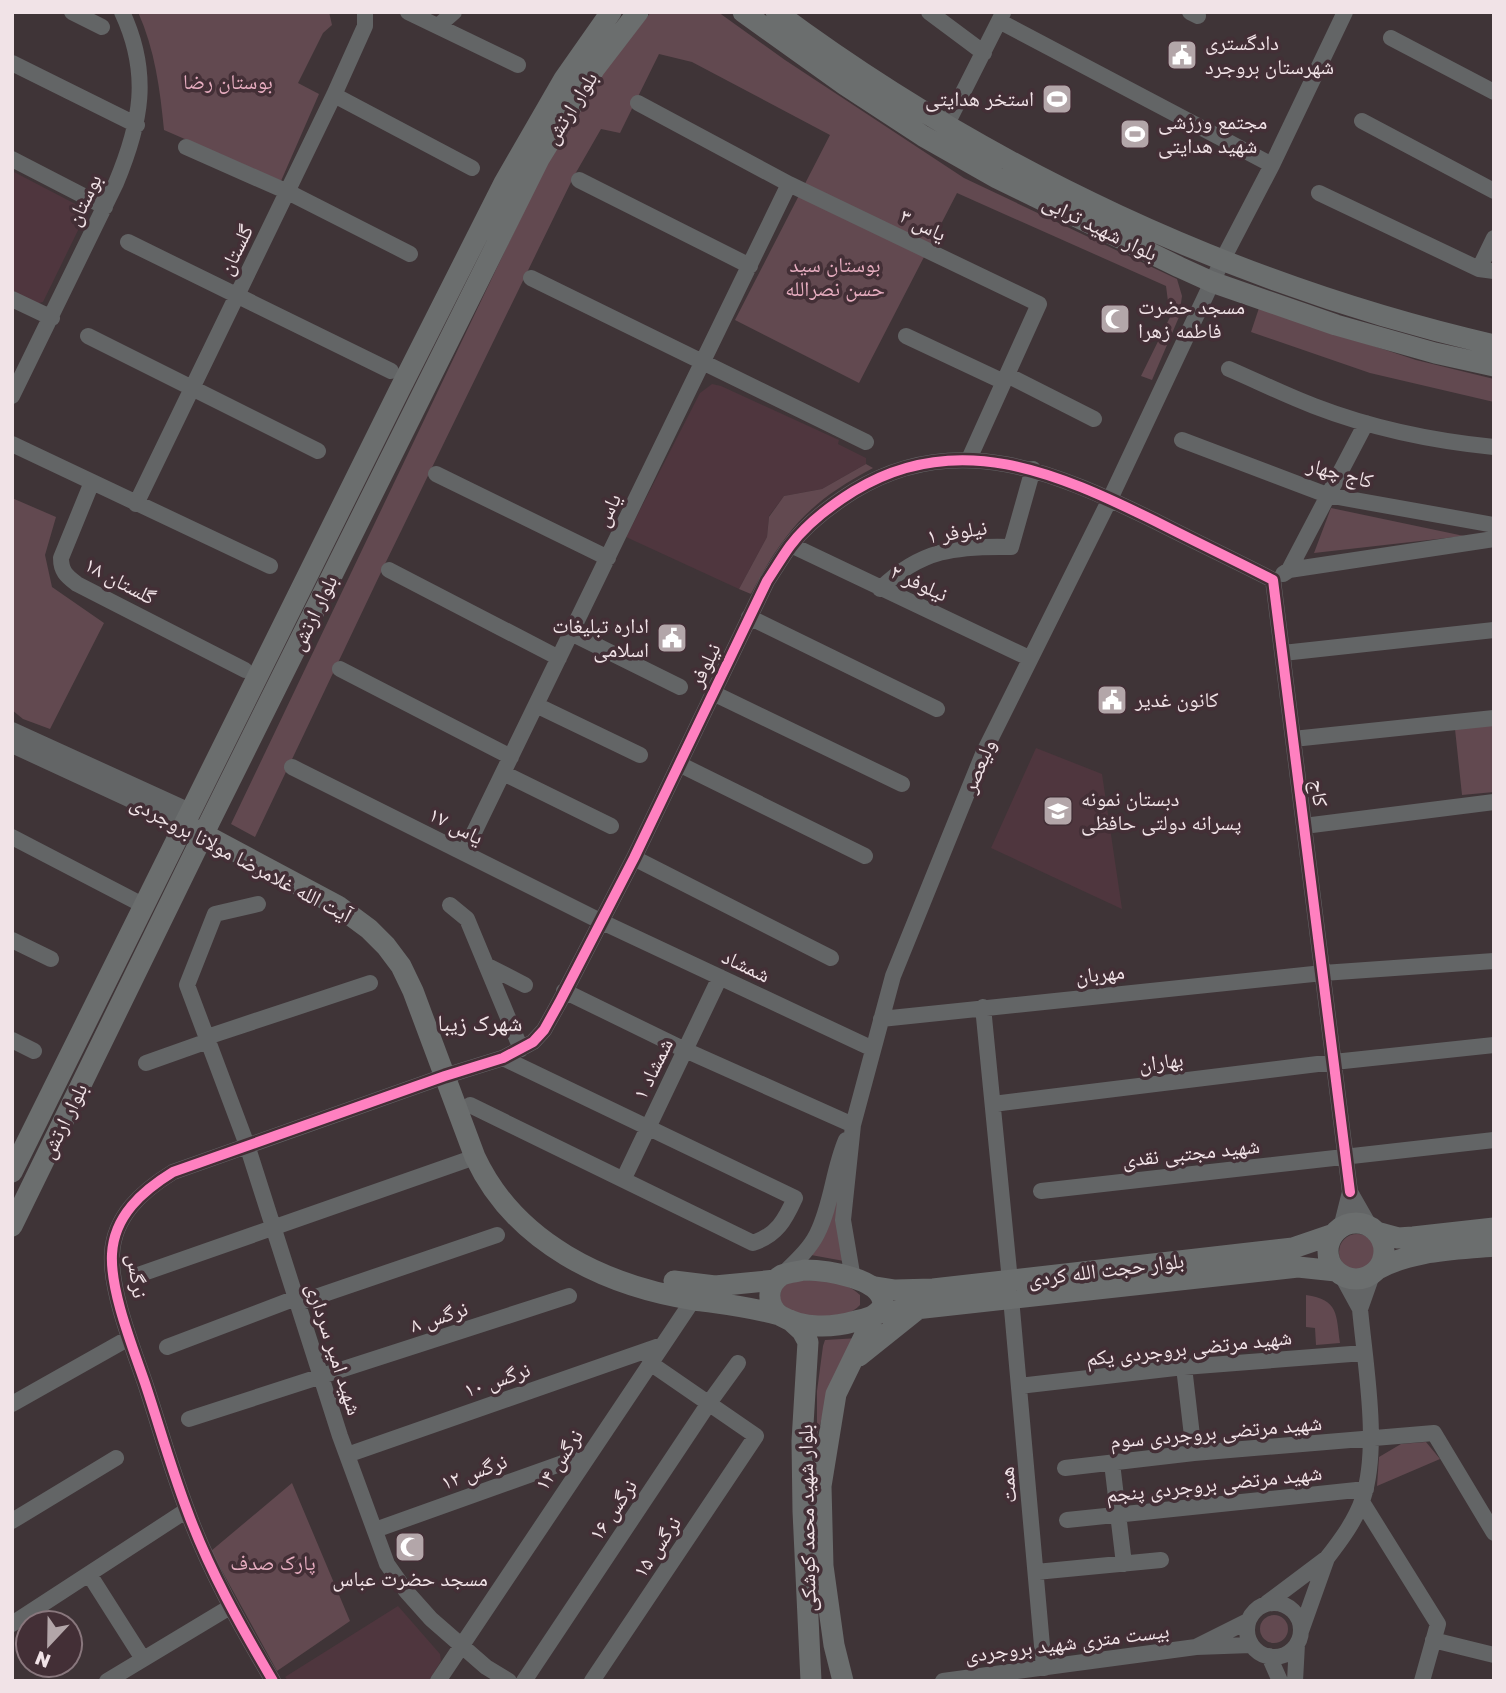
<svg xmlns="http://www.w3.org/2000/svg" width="1506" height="1693" font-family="'Golos Text','Noto Naskh Arabic',sans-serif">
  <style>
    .built { fill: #4f363e }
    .green { fill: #624950 }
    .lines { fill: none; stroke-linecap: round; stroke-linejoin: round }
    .minor { stroke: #636566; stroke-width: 16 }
    .major { stroke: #6b6e6e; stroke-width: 21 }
    .cycleway-casing { stroke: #432f36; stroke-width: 15 }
    .cycleway { stroke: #ff80c0; stroke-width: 10 }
    .labels { text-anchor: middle; stroke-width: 7; stroke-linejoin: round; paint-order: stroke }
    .poi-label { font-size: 21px; fill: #f1e3e7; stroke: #432f36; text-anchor: start }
    .park-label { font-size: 21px; fill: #e8aec1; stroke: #432f36 }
    .street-label { font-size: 21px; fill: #f1e3e7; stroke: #432f36 }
    .neighbourhood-label { font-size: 23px; fill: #f1e3e7; stroke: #432f36 }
  </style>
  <rect width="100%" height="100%" fill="#3f3437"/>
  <!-- built -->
  <path class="built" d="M 14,172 L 85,209 L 85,216 L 43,302 L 31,305 L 12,295 Z
    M 712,384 L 721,386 L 839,440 L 838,444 L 866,458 L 866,464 L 822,489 L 784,496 L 769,516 L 767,537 L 739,589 L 626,537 L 700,393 Z
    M 1036,748 L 1102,774 L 1122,909 L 991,848 Z
    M 398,1606 L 440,1654 L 441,1661 L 429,1681 L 288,1681 L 285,1677 Z"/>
  <!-- green -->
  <path class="green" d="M 138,12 L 329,12 L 332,25 L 323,33 L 298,83 L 319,94 L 281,181 L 164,130 C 160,89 155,50 138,12 Z
    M 651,12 L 718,12 L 785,60 L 964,178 L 1177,279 L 1182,296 L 1179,317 L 1152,380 L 1141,376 L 1170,317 L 1166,286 L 957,193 L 859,383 L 735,320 L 830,135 L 692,62 L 659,54 L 620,133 L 601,129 L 574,176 L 384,566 L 255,837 L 231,824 L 557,142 L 590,89 Z
    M 1259,308 L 1416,360 L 1494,379 L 1494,402 L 1370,373 L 1251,332 Z
    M 866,464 L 873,468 C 809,502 785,530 751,594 L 739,589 L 767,537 L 769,517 L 784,496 L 822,489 Z
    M 12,498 L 56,517 L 45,555 L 52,587 L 104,623 L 50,729 L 23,719 L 12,710 Z
    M 1331,508 L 1464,536 L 1314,553 Z
    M 1494,725 L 1494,792 L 1462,795 L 1455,729 Z
    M 844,1174 C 839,1208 833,1227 844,1261 L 811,1255 Z
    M1339 1252a18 18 0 1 1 36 0a18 18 0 1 1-36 0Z
    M 798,1280 C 819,1281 844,1279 860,1295 L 860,1305 C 847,1320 812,1320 794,1312 C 789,1310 784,1305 779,1302 L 782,1286 Z
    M 1306,1295 C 1339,1300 1336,1314 1340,1343 L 1316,1345 L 1315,1328 L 1306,1327 Z
    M 859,1338 L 830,1390 L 817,1435 L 817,1391 L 823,1346 L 825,1340 Z
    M 1426,1442 L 1440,1459 L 1377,1486 L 1379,1457 L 1401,1444 Z
    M 292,1483 L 350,1621 L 277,1671 L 211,1551 Z
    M1260 1629a14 14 0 1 1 28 0a14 14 0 1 1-28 0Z"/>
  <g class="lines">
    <!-- minor -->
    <path class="minor" d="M 72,12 L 102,27
      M 408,12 L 518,65
      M 929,12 L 984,53
      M 1190,12 L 1198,16
      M 999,21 L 1272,165
      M 438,26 L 454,12
      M 1391,38 L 1494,92
      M 12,63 L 137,125
      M 334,95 L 472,168
      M 638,103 L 789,184 L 1039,304 L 969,459
      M 1362,121 L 1494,191
      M 946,126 L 1003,13
      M 186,147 L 288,192 L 410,254
      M 12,159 L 105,207
      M 579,180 L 750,266
      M 1319,193 L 1479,269 L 1494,271
      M 128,242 L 391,371
      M 1479,269 L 1494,238
      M 531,278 L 866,442
      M 12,299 L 52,318
      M 88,336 L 318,451
      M 906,336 L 1004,382
      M 1229,369 C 1257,381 1285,395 1314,406 C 1371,428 1433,441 1494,447
      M 1007,375 L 1094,419
      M 12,396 L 116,183 C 141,123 151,74 122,12
      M 1182,440 L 1327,495 L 1494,525
      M 12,444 L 270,566
      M 436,474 L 608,558
      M 92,482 L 61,558 C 61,572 67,576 77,584 L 245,670
      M 136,504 L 334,95 L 365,26 L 365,12
      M 791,545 L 1029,658
      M 389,570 L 559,658
      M 1289,570 L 1494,539
      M 1283,574 L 1289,570 L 1366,423
      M 880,589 C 921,549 957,546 1011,547 L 1033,469
      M 749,617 L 937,709
      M 571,633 L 680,687
      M 1283,653 L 1494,630
      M 340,669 L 511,757
      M 713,693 L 902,784
      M 536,705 L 640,755
      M 12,730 L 192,812
      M 1293,739 L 1494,718
      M 12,745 L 185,825
      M 679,764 L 865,856
      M 292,767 L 600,921 L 873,1049
      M 503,773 L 611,826
      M 1304,826 L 1494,802
      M 12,837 L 137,902
      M 464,853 L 789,184
      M 634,858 L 831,958
      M 258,904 L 215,914 L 187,985 L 247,1145 L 340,1436 L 387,1564 L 406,1591 L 431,1619 L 486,1667 L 509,1681
      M 450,905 L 467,919 L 521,1049
      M 12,940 L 51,959
      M 486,965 L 525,985
      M 564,991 L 685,1050 L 853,1125
      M 983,1007 L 1010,1281
      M 881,1019 L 1323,973 L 1494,961
      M 207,1037 L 370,983
      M 12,1040 L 34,1051
      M 146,1063 L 208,1041
      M 993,1104 L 1334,1062 L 1494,1045
      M 470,1105 L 753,1243 C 777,1235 785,1220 795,1198 L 503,1058
      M 624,1178 L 720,977
      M 1041,1191 L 1494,1140
      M 1341,1228 L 1350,1192 L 1370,1227
      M 138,1275 L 475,1157
      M 782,1275 C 795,1262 809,1250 817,1234 C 832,1204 833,1170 846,1140
      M 1342,1276 L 1360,1309 L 1372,1275
      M 853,1279 L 843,1220 L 853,1125 L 893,976 L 983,754 L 1110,499 L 1222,261 L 1272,165 L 1345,12
      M 1011,1298 L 1044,1668
      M 298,1303 L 497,1235
      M 167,1347 L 296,1298
      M 1184,1367 L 1194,1453
      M 1019,1386 L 1184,1367 L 1364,1353
      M 12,1404 L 129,1338
      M 189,1419 L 569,1296
      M 347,1455 L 662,1345
      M 1112,1463 L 1124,1564
      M 1065,1468 L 1194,1453 L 1434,1433 L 1494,1533
      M 1362,1502 L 1438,1624 L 1422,1681
      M 1067,1520 L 1366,1489
      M 12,1521 L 116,1458
      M 375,1530 L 588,1454
      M 1327,1558 C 1341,1540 1356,1520 1363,1498 C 1380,1446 1365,1364 1360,1309
      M 1036,1572 L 1161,1560
      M 89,1574 L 143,1659
      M 1267,1603 L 1327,1558 L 1301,1631
      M1247 1630a27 27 0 1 1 54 0a27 27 0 1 1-54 0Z
      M 1248,1621 L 1196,1647 L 1251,1645
      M 12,1624 L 187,1510
      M 1433,1640 L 1494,1655
      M 1269,1656 L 1280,1681
      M 107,1681 L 230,1607
      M 273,1681 C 240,1625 209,1570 187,1510 C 171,1468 159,1425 145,1383 C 133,1348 110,1291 112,1254 C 114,1216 142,1191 173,1172 L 445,1076 L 503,1058 L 533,1042 L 544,1030 L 559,1003 L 634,858 L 767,581 C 775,569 782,557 790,546 C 807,523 830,506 854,491 C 957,428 1057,473 1155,521 C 1194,541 1234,560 1273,580 L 1350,1192
      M 438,1681 L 693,1300
      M 524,1681 L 709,1403 L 738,1363
      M 592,1681 L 756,1436 L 650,1363
      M 943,1681 L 1196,1647
      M 1295,1681 L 1297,1644"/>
    <!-- major -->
    <path class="major" d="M 743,12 L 845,85 L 923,136 L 997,178 L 1179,267 L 1212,282 L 1336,325 L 1435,353 L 1494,366
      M 776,12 C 987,169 1238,286 1494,345
      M 194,829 L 338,906 L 369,929 L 386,946 L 401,966 L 413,991 L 475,1157 C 515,1243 605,1286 695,1300 C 723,1304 751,1307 779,1315
      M 12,1172 L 399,391 L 504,183 L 564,79 L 611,12
      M1328 1251a28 28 0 1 1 56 0a28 28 0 1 1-56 0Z
      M 12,1226 L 210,821 L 539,159 L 595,68 L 638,12
      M 1376,1232 L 1398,1238 L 1413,1237 L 1494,1228
      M 1378,1269 C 1413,1250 1455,1250 1494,1246
      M 804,1270 C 825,1270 885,1278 883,1306 C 876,1317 867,1318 856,1321 C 832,1328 803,1329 781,1316 C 766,1307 766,1284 782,1275 C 788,1272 797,1272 804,1270 Z
      M 674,1281 L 715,1286 L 776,1280
      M 876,1287 L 895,1290 L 933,1289 L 1293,1248 L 1334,1234
      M 879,1313 L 1298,1267 L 1336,1271
      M 790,1320 L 802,1331 L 808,1342 L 802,1441 L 803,1511 L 811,1681
      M 859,1356 L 919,1308
      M 843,1681 L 834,1645 L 823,1566 L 821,1486 L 836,1394 L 874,1316"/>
    <!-- cycleway casing -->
    <g class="cycleway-casing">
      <path id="cycleway" d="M 273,1681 C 240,1625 209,1570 187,1510 C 171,1468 159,1425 145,1383 C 133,1348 110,1291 112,1254 C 114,1216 142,1191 173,1172 L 445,1076 L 503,1058 L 533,1042 L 544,1030 L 559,1003 L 634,858 L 767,581 C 775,569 782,557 790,546 C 807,523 830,506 854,491 C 957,428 1057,473 1155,521 C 1194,541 1234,560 1273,580 L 1350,1192"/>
    </g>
    <!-- cycleway -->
    <use href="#cycleway" class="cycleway"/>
  </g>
  <!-- icons -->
  <defs>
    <g id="civic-square" transform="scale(1.575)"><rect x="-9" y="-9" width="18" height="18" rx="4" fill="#b3a6a9" stroke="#432f36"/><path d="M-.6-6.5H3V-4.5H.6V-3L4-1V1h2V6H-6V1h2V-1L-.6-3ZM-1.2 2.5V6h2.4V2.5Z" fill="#fff"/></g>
    <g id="stadium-square" transform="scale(1.575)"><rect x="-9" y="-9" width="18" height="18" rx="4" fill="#b3a6a9" stroke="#432f36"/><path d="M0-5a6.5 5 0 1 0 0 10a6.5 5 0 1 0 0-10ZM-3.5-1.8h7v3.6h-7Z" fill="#fff"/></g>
    <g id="mosque-square" transform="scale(1.575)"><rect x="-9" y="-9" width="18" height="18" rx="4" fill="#b3a6a9" stroke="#432f36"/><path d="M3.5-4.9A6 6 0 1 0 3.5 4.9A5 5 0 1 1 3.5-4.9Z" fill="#fff"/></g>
    <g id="school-square" transform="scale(1.575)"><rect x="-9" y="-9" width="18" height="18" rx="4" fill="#b3a6a9" stroke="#432f36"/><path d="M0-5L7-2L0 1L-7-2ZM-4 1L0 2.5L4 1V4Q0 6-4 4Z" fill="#fff"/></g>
  </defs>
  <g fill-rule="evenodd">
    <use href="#civic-square" x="1182" y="55"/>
    <use href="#stadium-square" x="1057" y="99"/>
    <use href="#stadium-square" x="1135" y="134"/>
    <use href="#mosque-square" x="1115" y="319"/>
    <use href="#civic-square" x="672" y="638"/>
    <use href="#civic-square" x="1112" y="700"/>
    <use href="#school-square" x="1058" y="811"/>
    <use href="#mosque-square" x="410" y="1547"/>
  </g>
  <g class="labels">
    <!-- poi labels -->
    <g class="poi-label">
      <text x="1205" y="50">دادگستری<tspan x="1205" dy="24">شهرستان بروجرد</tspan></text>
      <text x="1034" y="106" text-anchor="end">استخر هدایتی</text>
      <text x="1158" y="129">مجتمع ورزشی<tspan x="1158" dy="24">شهید هدایتی</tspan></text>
      <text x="1138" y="314">مسجد حضرت<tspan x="1138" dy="24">فاطمه زهرا</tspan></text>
      <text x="649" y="633" text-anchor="end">اداره تبلیغات<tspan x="649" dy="24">اسلامی</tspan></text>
      <text x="1135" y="707">کانون غدیر</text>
      <text x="1081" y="806">دبستان نمونه<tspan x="1081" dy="24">پسرانه دولتی حافظی</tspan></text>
      <text x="410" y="1586" text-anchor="middle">مسجد حضرت عباس</text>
    </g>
    <!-- park labels -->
    <g class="park-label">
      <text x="228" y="89">بوستان رضا</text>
      <text x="835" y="272">بوستان سید<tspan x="835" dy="24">حسن نصرالله</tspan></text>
      <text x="273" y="1570">پارک صدف</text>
    </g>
    <!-- street labels -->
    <g class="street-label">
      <text transform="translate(571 108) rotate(-58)" y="7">بلوار ارتش</text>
      <text transform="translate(84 200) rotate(-64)" y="7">بوستان</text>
      <text transform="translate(923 225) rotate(26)" y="7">یاس ۳</text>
      <text transform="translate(1100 228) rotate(26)" y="7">بلوار شهید ترابی</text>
      <text transform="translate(236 250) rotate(-64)" y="7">گلستان</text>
      <text transform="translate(1340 473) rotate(15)" y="7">کاج چهار</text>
      <text transform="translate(608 510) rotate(-64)" y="7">یاس</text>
      <text transform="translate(957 532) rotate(-9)" y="7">نیلوفر ۱</text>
      <text transform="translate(120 581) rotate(28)" y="7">گلستان ۱۸</text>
      <text transform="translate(919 583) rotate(25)" y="7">نیلوفر ۲</text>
      <text transform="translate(314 613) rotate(-64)" y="7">بلوار ارتش</text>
      <text transform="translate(705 665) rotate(-64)" y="7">نیلوفر</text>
      <text transform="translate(979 766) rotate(-67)" y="7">ولیعصر</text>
      <text transform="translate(1319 793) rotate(83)" y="7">کاج</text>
      <text transform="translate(456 826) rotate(27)" y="7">یاس ۱۷</text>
      <text transform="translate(241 859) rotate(28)" y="7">آیت الله غلامرضا مولانا بروجردی</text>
      <text transform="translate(746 966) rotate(25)" y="7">شمشاد</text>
      <text transform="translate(1100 974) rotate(-6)" y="7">مهربان</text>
      <text transform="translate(1161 1062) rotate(-7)" y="7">بهاران</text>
      <text transform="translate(653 1069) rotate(-64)" y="7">شمشاد ۱</text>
      <text transform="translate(64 1121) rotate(-64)" y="7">بلوار ارتش</text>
      <text transform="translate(1191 1153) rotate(-6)" y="7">شهید مجتبی نقدی</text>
      <text transform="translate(1106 1270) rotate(-7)" y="7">بلوار حجت الله کردی</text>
      <text transform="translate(137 1276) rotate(82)" y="7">نرگس</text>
      <text transform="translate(439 1317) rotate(-18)" y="7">نرگس ۸</text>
      <text transform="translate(1189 1348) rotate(-6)" y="7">شهید مرتضی بروجردی یکم</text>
      <text transform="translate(334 1349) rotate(72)" y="7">شهید امیر سرداری</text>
      <text transform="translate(497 1380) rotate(-19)" y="7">نرگس ۱۰</text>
      <text transform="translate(1216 1432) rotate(-5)" y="7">شهید مرتضی بروجردی سوم</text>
      <text transform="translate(559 1460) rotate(-56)" y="7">نرگس ۱۴</text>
      <text transform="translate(474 1472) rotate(-20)" y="7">نرگس ۱۲</text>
      <text transform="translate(1214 1484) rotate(-6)" y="7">شهید مرتضی بروجردی پنجم</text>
      <text transform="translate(1008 1485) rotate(-95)" y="7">همت</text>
      <text transform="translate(613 1510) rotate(-56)" y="7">نرگس ۱۶</text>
      <text transform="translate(807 1518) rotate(-91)" y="7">بلوار شهید محمد کوشکی</text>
      <text transform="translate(657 1547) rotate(-56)" y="7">نرگس ۱۵</text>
      <text transform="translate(1067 1643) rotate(-7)" y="7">بیست متری شهید بروجردی</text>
    </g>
    <!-- neighbourhood labels -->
    <g class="neighbourhood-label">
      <text x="480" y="1031">شهرک زیبا</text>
    </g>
  </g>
  <!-- border -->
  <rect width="1506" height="1693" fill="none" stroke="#f1e3e7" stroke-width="28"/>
  <!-- north arrow -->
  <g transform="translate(49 1644) rotate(202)"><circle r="33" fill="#432f36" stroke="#89777d" stroke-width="2"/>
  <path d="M0-5L12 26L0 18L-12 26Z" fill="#b3a6a9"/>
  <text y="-10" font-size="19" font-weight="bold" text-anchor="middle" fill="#f1e3e7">N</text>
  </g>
</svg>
